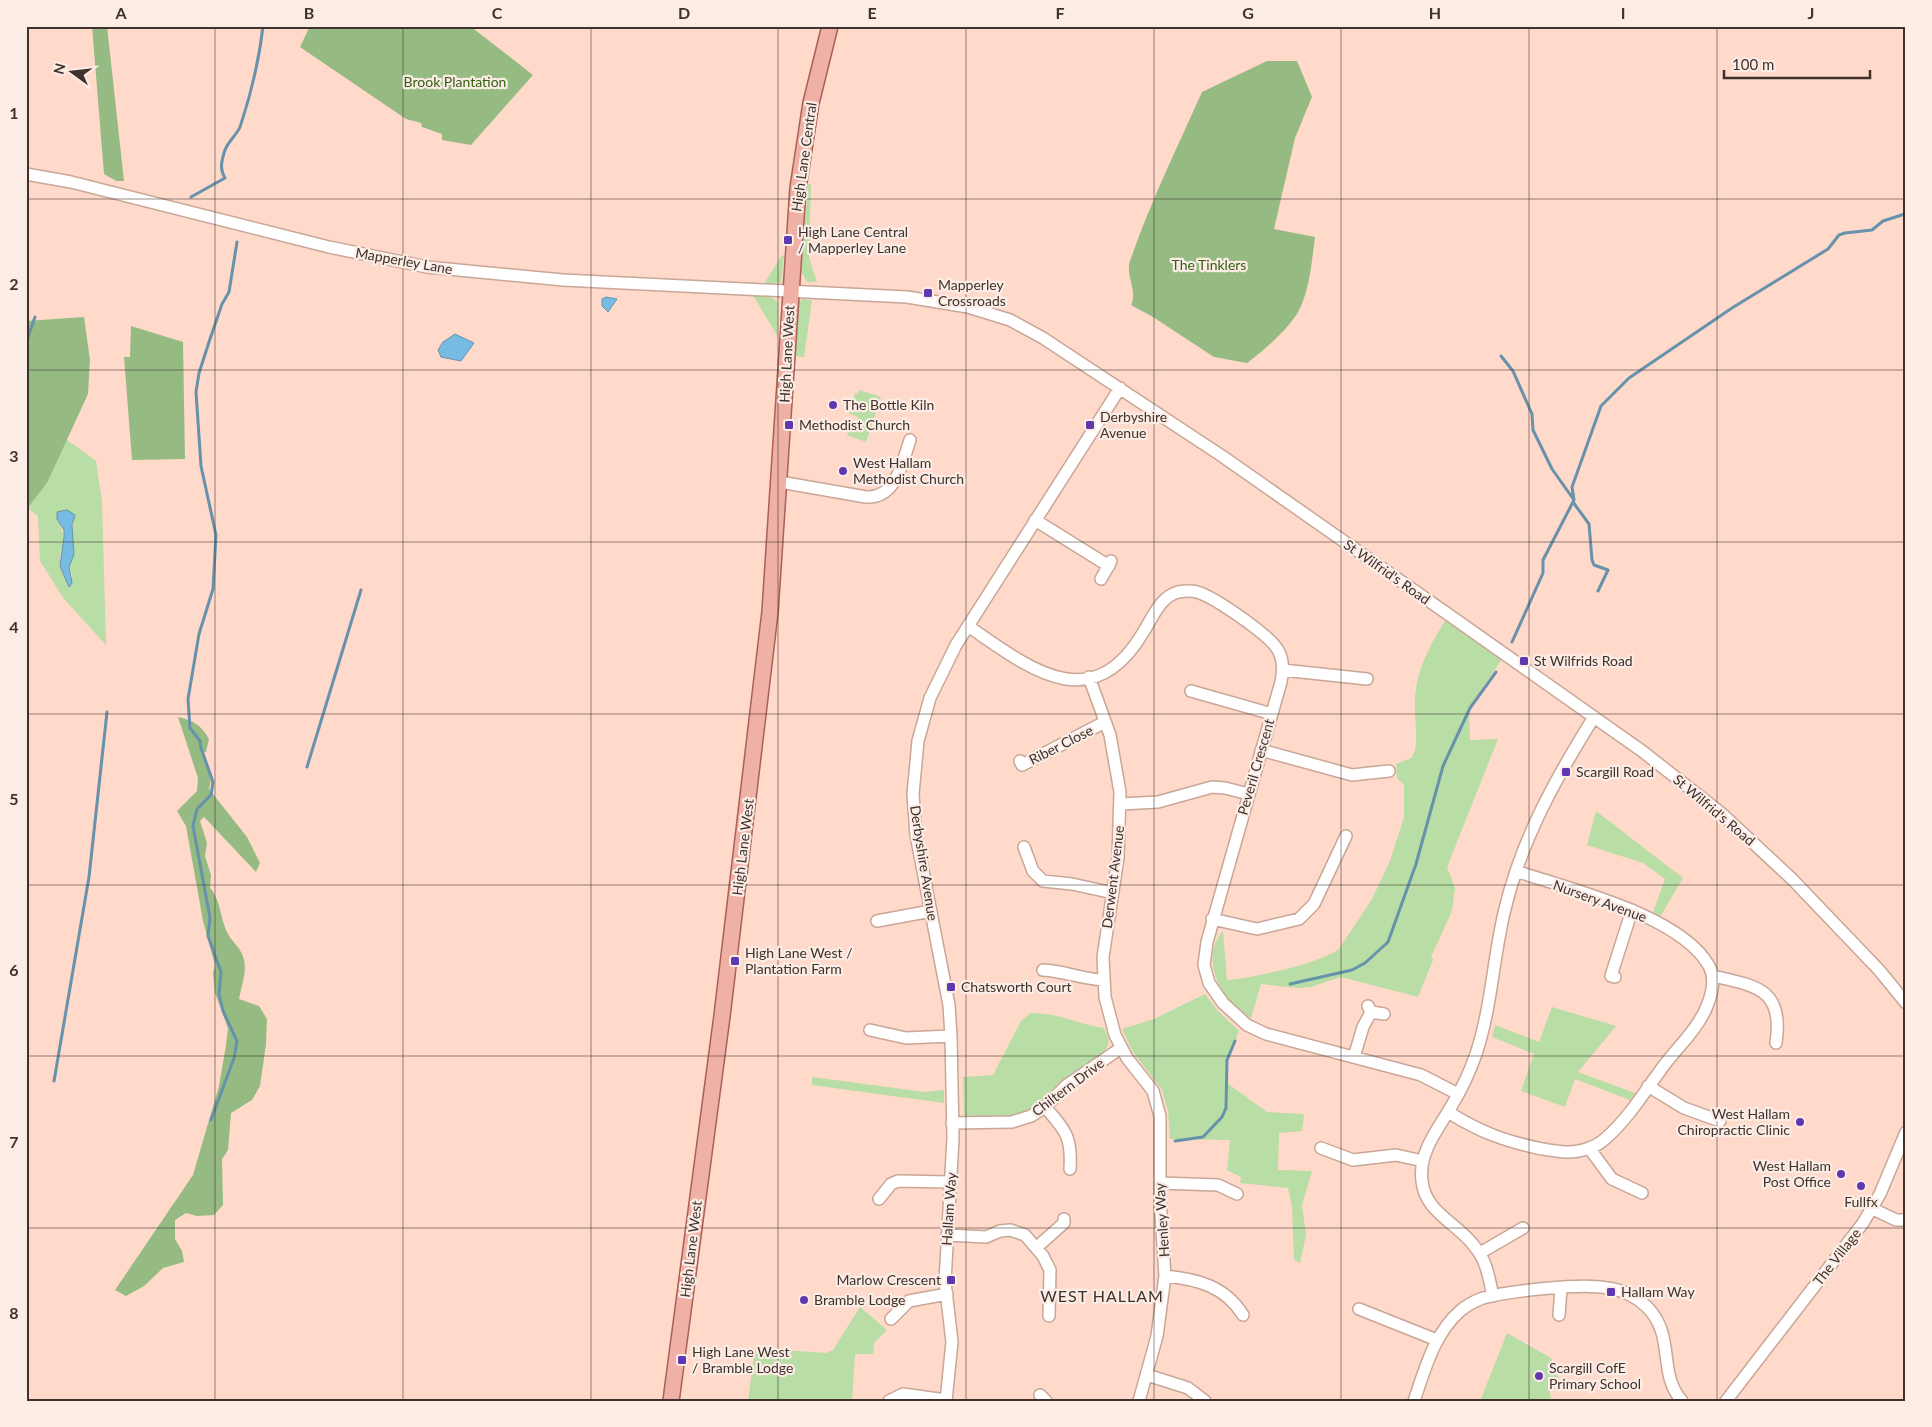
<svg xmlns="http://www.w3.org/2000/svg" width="1932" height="1427" font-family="Lato,sans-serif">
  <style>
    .green { fill: #b8dda5; fill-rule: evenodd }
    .forest { fill: #95bb82 }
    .water { fill: #76bce2; stroke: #6692ab }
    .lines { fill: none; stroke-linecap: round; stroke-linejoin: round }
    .stream { stroke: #6692ab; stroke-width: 3 }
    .minor-casing { stroke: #c9a697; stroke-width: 14 }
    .major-casing { stroke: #aa6154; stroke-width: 18 }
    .minor { stroke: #fff; stroke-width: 11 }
    .major { stroke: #efb0a6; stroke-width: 15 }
    .grid { fill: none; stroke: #3f312b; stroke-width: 1; stroke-opacity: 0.55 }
    .poi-dot { fill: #5f37af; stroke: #fbece6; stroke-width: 2 }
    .labels { text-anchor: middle; stroke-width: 4.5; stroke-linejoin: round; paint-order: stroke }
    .park-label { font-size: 14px; fill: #336111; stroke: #fbece6 }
    .street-label { font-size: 14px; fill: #3f312b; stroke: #fbece6 }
    .poi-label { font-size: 14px; fill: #3f312b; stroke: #fbece6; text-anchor: start }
    .quarter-label { font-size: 16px; letter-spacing: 1px; fill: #3f312b; stroke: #fbece6 }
    .neatline { fill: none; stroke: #3f312b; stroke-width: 2 }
    .grid-label { font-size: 16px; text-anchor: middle; font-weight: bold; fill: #3f312b }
  </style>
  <rect width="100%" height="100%" fill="#ffd9ca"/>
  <!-- green -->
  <path class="green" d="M 808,184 L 811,184 L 809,258 L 817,282 L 807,282 L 801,271 Z
    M 782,255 L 784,256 L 781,283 L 764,284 Z
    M 752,294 L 767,295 L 778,302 L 778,337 Z
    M 802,299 L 812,300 L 804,357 L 795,356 L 798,304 Z
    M 859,390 L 881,397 L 866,442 L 847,435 L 851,423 L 856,425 L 858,417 L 849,413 L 855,393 L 858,394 Z
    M 66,439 L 96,461 L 102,502 L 106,645 L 64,599 L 40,561 L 38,516 L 27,508 L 47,483 ZM 75,515 C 70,532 76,549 69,567 L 72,575 L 69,586 C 67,580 62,573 61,567 C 56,548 71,543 57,519 Z
    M 1446,619 L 1502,659 L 1469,707 L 1470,740 L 1498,739 L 1447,867 L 1455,888 L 1452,911 L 1431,957 L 1433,960 L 1418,997 L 1341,977 L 1311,987 L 1298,988 L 1261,984 L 1251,1018 C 1222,1004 1198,959 1223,931 L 1227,980 C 1252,978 1319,964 1339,949 L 1372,899 L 1390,861 L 1404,817 L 1404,785 L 1397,778 L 1396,764 L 1411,758 L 1415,751 C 1418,735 1414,718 1415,701 C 1416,669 1430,646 1446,619 Z
    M 1596,811 L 1683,878 L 1660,917 L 1653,912 L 1665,879 L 1643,863 L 1587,845 Z
    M 1205,994 L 1217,1010 L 1239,1031 L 1228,1061 L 1227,1083 L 1267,1112 L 1304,1114 L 1302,1131 L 1279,1133 L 1278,1170 L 1312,1171 L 1302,1205 L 1306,1235 L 1300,1263 L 1294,1260 L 1292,1206 L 1288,1188 L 1240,1183 L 1241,1177 L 1227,1170 L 1230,1140 L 1170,1139 L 1168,1111 L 1162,1090 L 1133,1052 L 1122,1029 L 1154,1019 Z
    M 1552,1007 L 1616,1026 L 1578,1072 L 1635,1093 L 1630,1100 L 1575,1079 L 1565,1107 L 1521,1091 L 1534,1054 L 1492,1037 L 1495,1025 L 1539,1042 Z
    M 1031,1013 C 1056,1012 1080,1025 1104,1028 C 1107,1034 1111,1040 1107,1047 C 1100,1061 1076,1069 1064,1079 C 1048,1091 1039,1109 1019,1114 C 1002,1119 982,1117 964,1117 L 963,1077 L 993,1075 L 1021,1021 Z
    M 812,1077 L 925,1092 L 944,1090 L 944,1103 L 812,1085 Z
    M 860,1307 L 887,1330 L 874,1343 L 873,1354 L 855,1354 L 852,1401 L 748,1401 L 755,1348 L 826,1353 L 833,1350 Z
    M 1507,1333 L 1551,1358 L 1559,1381 L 1550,1391 L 1551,1401 L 1480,1401 Z"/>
  <!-- forest -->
  <path class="forest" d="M 92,26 L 107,26 L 124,181 L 116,181 L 104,174 Z
    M 310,26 L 470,26 L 533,75 L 471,145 L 442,140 L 442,134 L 422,127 L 421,123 L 406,119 L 300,47 Z
    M 1267,61 L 1297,61 L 1312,97 L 1295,138 L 1274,229 L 1315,237 C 1312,260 1310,285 1301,306 C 1293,326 1263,351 1247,363 L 1214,357 L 1153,317 L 1131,305 C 1138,291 1125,275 1130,261 C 1150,203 1177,148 1202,92 Z
    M 84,317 L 90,360 L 88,394 L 47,483 L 26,510 L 26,321 Z
    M 131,326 L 183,342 L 185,459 L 132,460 L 124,357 L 130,357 Z
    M 178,717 C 193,720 202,726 209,739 L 206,752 L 202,753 L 211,780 L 209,789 L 247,837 L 260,863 L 256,872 L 204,817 L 200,821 L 207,843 L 205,856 L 211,875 L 210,888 C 221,900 220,919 228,934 C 233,943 242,949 244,960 C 247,971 241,988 239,999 L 259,1006 L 267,1019 L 266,1044 L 260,1086 L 252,1100 L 231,1113 L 228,1150 L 222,1159 L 223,1205 L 214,1215 L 197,1216 L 186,1213 L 175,1220 L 175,1239 L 182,1251 L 184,1262 L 163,1268 L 144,1286 L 126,1296 L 115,1290 L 193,1175 L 219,1086 L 226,1045 L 228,1028 L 215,993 L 213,973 L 215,965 L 203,921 L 186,826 L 177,811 L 197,791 L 198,778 Z"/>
  <!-- water -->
  <path class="water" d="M 606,297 L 617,299 L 608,312 L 602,306 L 602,299 Z
    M 455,334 L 474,343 L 461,361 L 441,357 L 438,350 L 443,342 Z
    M 67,510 L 75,515 L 72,525 L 74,554 L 69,567 L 72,583 L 69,587 L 60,566 L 64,537 L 64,530 L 57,519 L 57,512 Z"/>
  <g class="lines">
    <!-- stream -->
    <path class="stream" d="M 191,197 L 225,178 C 220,170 221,163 224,153 C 226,143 236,136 240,127 C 251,94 259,61 263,26
      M 26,343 L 35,317
      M 1501,356 L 1513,371 L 1532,414 L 1533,430 L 1552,469 L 1574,500
      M 1573,502 L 1589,524 L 1592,560 L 1594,565 L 1608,570 L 1598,591
      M 1512,642 L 1543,573 L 1543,560 L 1574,500 L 1572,487 L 1601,406 L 1629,378 L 1732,308 L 1828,249 L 1839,235 L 1845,233 L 1872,230 L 1883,221 L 1905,214
      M 307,767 L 361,590
      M 1290,984 L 1352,970 L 1365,963 L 1388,942 L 1416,864 L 1443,766 L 1470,708 L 1496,672
      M 54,1081 L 89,877 L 107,712
      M 211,1120 L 234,1058 L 237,1041 L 223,1011 L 219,994 L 221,972 L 208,936 L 210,918 L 193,826 L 197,809 L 211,795 L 213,782 L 201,748 L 200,741 L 190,728 L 188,699 L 199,634 L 213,589 L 216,535 L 201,466 L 196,392 L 199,373 L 210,339 L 222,304 L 229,292 L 237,242
      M 1175,1141 L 1203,1137 L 1222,1117 L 1226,1108 L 1227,1060 L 1235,1041"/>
    <!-- minor casing -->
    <g class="minor-casing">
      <path id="minor" d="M 26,174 L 71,182 L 329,247 L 427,267 L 563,280 L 907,297 L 968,307 L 1010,320 L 1043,338 L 1222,456 L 1452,617 L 1642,751 L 1721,813 L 1792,879 L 1879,970 L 1906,1003
        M 780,482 L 866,497 C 896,499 902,463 910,440
        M 1035,520 L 1109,566
        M 1101,579 L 1111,561
        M 968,626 C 1029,668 1092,720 1144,631 C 1153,617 1160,597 1178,592 C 1184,591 1191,590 1197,592 C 1214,597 1272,636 1279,652 C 1284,662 1283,672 1281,682 L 1207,942 L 1204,965 L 1209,983 L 1223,1003 L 1247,1025 L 1266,1034 L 1421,1075 L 1458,1094
        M 1283,670 L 1367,679
        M 1089,677 L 1110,735 L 1120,792 L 1118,858 L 1103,957 L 1105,997 L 1115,1035 L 1127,1058 L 1153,1091 L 1160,1116 L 1160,1199 L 1165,1276 L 1157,1336 L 1139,1401
        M 1191,691 L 1272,714
        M 1261,750 L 1352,775 L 1389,771
        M 1020,761 L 1022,765 L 1105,722
        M 1121,804 L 1158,802 L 1212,787 L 1225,788 L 1249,794
        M 1024,847 L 1033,871 L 1043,881 L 1072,884 L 1113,893
        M 1212,919 L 1257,929 L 1299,919 L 1314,904 L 1346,836
        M 877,921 L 931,911
        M 1043,970 C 1064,971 1082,979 1103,980
        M 1713,976 C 1757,986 1784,989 1776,1043
        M 1615,977 L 1611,976 L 1632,910
        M 1368,1006 L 1371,1012 L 1384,1014
        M 870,1030 L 906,1038 L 951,1036
        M 1354,1057 L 1363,1027 L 1371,1012
        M 1648,1086 L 1684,1108 L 1720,1121
        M 1045,1107 C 1066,1131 1072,1137 1070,1169
        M 1448,1112 C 1480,1132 1504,1141 1542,1149 C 1556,1151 1569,1154 1583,1150 C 1591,1148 1600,1144 1606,1138 C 1629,1118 1647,1088 1665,1064 C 1679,1046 1699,1027 1707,1006 C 1712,994 1716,979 1709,966 C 1681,915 1568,889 1516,871
        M 952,1123 L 1012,1122 L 1031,1116 L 1045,1107 L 1067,1085 L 1121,1048
        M 1321,1148 L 1353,1160 L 1396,1155 L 1423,1161
        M 1589,1148 L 1612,1179 L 1642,1193
        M 1160,1183 L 1218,1185 L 1237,1194
        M 879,1199 L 891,1184 L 898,1181 L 950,1182
        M 1873,1209 L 1896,1220 L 1906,1220
        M 947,1235 L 986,1237 L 1000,1231 L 1010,1230 L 1025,1235 L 1043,1256 L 1050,1270 L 1049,1316
        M 1037,1247 L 1064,1223 L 1064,1219
        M 1480,1253 L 1523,1228
        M 1165,1276 C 1197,1279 1225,1286 1243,1315
        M 1493,1296 C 1489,1279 1487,1261 1475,1247 C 1458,1223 1425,1213 1422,1181 C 1418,1152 1439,1128 1452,1105 C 1462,1089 1470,1071 1476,1054 C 1492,1006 1493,957 1505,909 C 1522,838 1556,778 1594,717
        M 1359,1309 L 1437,1340
        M 1559,1315 L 1561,1289
        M 891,1319 L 909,1301 L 947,1294
        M 1147,1375 L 1188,1388 L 1205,1401
        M 1040,1395 L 1046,1401
        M 889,1401 L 903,1394 L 946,1400
        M 946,1401 L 952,1342 L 945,1282 L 953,1138 L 951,1036 L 949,1005 L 916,835 L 913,794 L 918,741 L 930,698 L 956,645 L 1120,388
        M 1414,1401 C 1425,1369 1434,1334 1460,1311 C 1467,1305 1475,1301 1483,1298 C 1508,1291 1582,1283 1607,1288 C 1622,1290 1637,1297 1647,1307 C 1676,1336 1657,1373 1682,1401
        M 1726,1401 L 1863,1223 L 1880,1194 L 1906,1132"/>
    </g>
    <!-- major casing -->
    <g class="major-casing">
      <path id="major" d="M 671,1401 L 722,1016 L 770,612 L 798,188 L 811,103 L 830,26"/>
    </g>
    <!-- minor -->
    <use href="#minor" class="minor"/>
    <!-- major -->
    <use href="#major" class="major"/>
  </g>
  <!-- grid -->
  <path class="grid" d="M 215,26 L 215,1401M 403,26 L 403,1401M 591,26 L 591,1401M 778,26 L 778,1401M 966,26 L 966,1401M 1154,26 L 1154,1401M 1341,26 L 1341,1401M 1529,26 L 1529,1401M 1717,26 L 1717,1401M 26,199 L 1906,199M 26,370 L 1906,370M 26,542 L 1906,542M 26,714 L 1906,714M 26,885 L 1906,885M 26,1056 L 1906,1056M 26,1228 L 1906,1228"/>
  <!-- markers -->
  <g class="poi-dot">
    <rect x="783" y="235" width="10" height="10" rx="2.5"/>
    <rect x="923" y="288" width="10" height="10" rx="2.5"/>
    <circle cx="833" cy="405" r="5"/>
    <rect x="784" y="420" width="10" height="10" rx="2.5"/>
    <rect x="1085" y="420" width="10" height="10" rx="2.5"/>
    <circle cx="843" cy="471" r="5"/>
    <rect x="1519" y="656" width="10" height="10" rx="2.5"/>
    <rect x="1561" y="767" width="10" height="10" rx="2.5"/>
    <rect x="730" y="956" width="10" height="10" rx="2.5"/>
    <rect x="946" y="982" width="10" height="10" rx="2.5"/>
    <circle cx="1800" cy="1122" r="5"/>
    <circle cx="1841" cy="1174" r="5"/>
    <circle cx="1861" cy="1186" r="5"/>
    <rect x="946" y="1275" width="10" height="10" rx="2.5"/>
    <rect x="1606" y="1287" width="10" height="10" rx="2.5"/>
    <circle cx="804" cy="1300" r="5"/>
    <rect x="677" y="1355" width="10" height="10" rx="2.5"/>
    <circle cx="1539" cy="1376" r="5"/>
  </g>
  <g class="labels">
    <!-- park labels -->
    <g class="park-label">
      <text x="455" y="87">Brook Plantation</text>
      <text x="1209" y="270">The Tinklers</text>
    </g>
    <!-- street labels -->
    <g class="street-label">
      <text transform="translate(804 157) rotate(-82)" y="5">High Lane Central</text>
      <text transform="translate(404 261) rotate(10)" y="5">Mapperley Lane</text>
      <text transform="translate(787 354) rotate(-87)" y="5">High Lane West</text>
      <text transform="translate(1387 572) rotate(35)" y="5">St Wilfrid's Road</text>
      <text transform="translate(1061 745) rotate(-27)" y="5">Riber Close</text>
      <text transform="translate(1256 767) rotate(-74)" y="5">Peveril Crescent</text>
      <text transform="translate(1714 810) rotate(40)" y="5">St Wilfrid's Road</text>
      <text transform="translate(743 847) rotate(-83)" y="5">High Lane West</text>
      <text transform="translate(924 863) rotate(81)" y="5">Derbyshire Avenue</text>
      <text transform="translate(1113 877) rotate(-83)" y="5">Derwent Avenue</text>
      <text transform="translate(1600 901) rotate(20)" y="5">Nursery Avenue</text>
      <text transform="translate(1068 1087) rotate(-37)" y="5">Chiltern Drive</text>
      <text transform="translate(949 1209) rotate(-86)" y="5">Hallam Way</text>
      <text transform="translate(1162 1220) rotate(-94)" y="5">Henley Way</text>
      <text transform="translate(691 1249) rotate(-83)" y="5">High Lane West</text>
      <text transform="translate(1837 1257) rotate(-52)" y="5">The Village</text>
    </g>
    <!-- poi labels -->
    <g class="poi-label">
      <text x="798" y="237">High Lane Central<tspan x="798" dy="16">/ Mapperley Lane</tspan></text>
      <text x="938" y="290">Mapperley<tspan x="938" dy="16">Crossroads</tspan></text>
      <text x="843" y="410">The Bottle Kiln</text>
      <text x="1100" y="422">Derbyshire<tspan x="1100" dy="16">Avenue</tspan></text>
      <text x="799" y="430">Methodist Church</text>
      <text x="853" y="468">West Hallam<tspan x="853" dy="16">Methodist Church</tspan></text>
      <text x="1534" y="666">St Wilfrids Road</text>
      <text x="1576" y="777">Scargill Road</text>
      <text x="745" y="958">High Lane West /<tspan x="745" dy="16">Plantation Farm</tspan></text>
      <text x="961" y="992">Chatsworth Court</text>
      <text x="1790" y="1119" text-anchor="end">West Hallam<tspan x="1790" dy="16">Chiropractic Clinic</tspan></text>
      <text x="1831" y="1171" text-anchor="end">West Hallam<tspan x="1831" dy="16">Post Office</tspan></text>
      <text x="1861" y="1207" text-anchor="middle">Fullfx</text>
      <text x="941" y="1285" text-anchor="end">Marlow Crescent</text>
      <text x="1621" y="1297">Hallam Way</text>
      <text x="814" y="1305">Bramble Lodge</text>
      <text x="692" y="1357">High Lane West<tspan x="692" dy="16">/ Bramble Lodge</tspan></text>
      <text x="1549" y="1373">Scargill CofE<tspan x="1549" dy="16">Primary School</tspan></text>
    </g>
    <!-- quarter labels -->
    <g class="quarter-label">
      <text x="1102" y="1302">WEST HALLAM</text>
    </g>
  </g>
  <!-- border -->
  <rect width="1932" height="1427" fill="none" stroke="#fbece6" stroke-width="55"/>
  <!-- north arrow -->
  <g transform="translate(72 72) rotate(285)" stroke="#fbece6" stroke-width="4" paint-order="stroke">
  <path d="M0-4L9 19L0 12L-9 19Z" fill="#3f312b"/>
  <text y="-8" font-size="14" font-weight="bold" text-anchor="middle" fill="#3f312b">N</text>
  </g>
  <!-- scale -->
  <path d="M1724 70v8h146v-8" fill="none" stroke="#3f312b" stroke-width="2.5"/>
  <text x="1732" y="70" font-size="15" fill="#3f312b" stroke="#fbece6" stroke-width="4" paint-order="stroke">100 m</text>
  <rect x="28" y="28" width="1876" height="1372" class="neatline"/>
  <g class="grid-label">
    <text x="121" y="19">A</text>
    <text x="309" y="19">B</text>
    <text x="497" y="19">C</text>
    <text x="684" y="19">D</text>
    <text x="872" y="19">E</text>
    <text x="1060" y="19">F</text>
    <text x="1248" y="19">G</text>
    <text x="1435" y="19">H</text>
    <text x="1623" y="19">I</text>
    <text x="1811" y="19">J</text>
    <text x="14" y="119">1</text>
    <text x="14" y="290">2</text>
    <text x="14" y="462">3</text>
    <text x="14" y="633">4</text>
    <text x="14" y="805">5</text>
    <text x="14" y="976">6</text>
    <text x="14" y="1148">7</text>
    <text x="14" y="1319">8</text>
  </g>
</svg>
